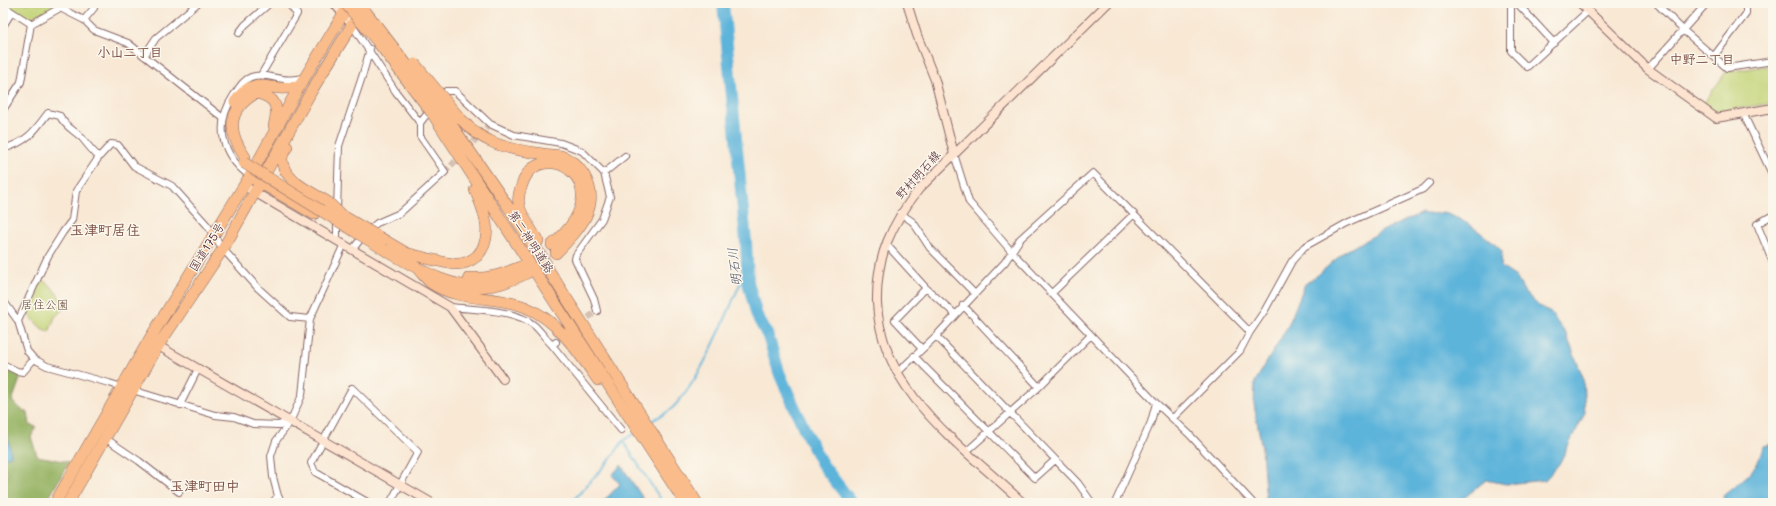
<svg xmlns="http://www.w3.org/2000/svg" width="1776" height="506" font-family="Mali,'Klee One',sans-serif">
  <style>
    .green { fill: #c2d376; stroke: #867950 }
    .forest { fill: #99b567; stroke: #726a49 }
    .water { fill: #5db4da; stroke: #546a82 }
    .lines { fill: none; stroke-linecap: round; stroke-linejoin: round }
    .stream { stroke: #5db4da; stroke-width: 2 }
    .river { stroke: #5db4da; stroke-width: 12 }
    .street-tunnel { stroke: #d5c0b2; stroke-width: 6; stroke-dasharray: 6 3; stroke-linecap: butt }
    .highway-tunnel { stroke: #d5c0b2; stroke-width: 11; stroke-dasharray: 11 5.5; stroke-linecap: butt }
    .street-casing { stroke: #876566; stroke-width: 8 }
    .secondary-casing { stroke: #876566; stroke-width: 10 }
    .highway-casing { stroke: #876566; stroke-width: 12 }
    .street { stroke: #fff; stroke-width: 6 }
    .secondary { stroke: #fde4d0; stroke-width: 8 }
    .highway { stroke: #f9bc8a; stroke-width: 11 }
    .highway-bridge-casing { stroke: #876566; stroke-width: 12; stroke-linecap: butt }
    .highway-bridge { stroke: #f9bc8a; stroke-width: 11 }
    .labels { text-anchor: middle; stroke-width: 3; stroke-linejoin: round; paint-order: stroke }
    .street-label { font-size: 12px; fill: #4a1f2b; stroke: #fbf7ec }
    .park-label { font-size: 12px; fill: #684c3e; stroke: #fbf7ec }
    .neighbourhood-label { font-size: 13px; font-weight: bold; fill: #794b41; stroke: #fbf7ec }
    .water-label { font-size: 13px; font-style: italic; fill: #515368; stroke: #fbf7ec }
    .quarter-label { font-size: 14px; font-weight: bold; fill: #794b41; stroke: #fbf7ec }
  </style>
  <rect width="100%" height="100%" fill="#fbf7ec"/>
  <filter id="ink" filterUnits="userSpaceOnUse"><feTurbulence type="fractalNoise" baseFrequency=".025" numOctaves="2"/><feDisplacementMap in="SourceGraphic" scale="8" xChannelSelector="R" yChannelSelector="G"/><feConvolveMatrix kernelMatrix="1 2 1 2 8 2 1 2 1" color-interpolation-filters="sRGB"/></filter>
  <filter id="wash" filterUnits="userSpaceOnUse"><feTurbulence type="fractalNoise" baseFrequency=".012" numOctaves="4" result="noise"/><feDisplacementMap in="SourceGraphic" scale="16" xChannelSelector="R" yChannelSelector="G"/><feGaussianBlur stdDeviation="0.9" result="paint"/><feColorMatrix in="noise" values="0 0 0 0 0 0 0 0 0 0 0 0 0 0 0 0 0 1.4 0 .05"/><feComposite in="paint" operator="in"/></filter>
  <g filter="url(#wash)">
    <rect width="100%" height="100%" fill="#f8e8d4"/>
    <!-- green -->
    <path class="green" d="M 3,3 L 50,3 L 54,6 L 53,10 L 34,20 L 29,20 Z
      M 1773,65 L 1773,103 L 1716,112 L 1703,104 L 1726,72 Z
      M 41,279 L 51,286 L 66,306 L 55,317 L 49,332 L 41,328 L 26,312 Z"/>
    <!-- forest -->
    <path class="forest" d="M 11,370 L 21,376 L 12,401 L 22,410 L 28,413 L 30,425 L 36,427 L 31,437 L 37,456 L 69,462 L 46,503 L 5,503 L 3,499 L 3,478 L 8,474 L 3,466 L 3,384 Z"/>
    <!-- water -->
    <path class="water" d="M 1422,213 C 1432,216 1432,213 1440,213 C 1458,213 1490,239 1502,251 L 1501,267 L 1516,277 L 1524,291 L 1539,306 L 1549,311 L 1566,334 L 1583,377 L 1585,413 L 1559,464 L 1545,480 L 1506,484 L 1486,480 L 1458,503 L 1266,503 L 1262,449 L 1254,404 L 1255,382 L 1288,326 L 1305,284 L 1318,275 L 1344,252 L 1386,229 Z
      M 3,427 L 8,438 L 11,453 L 11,456 L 3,458 Z
      M 1773,444 L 1773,503 L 1725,503 L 1723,496 C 1743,479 1756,473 1764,446 Z
      M 621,465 L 646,503 L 602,503 L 620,484 L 612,475 Z"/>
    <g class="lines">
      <!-- stream -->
      <path class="stream" d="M 650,422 C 656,418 663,415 669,411 C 701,384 730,307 747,267
        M 623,441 L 663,503
        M 571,503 L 612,457 L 623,441 L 635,433"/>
      <!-- river -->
      <path class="river" d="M 723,3 L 746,242 L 748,282 L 757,316 L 768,336 L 780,375 L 807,435 L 822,464 L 852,503"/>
    </g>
  </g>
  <g filter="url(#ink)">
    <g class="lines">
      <!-- street-tunnel -->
      <path class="street-tunnel" d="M 467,149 L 490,124
        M 445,172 L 461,155
        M 581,323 L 597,311"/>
      <!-- highway-tunnel -->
      <path class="highway-tunnel" d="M 523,266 L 552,245
        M 527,273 L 556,253"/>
      <!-- street casing -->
      <g class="street-casing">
        <path id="street" d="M 1511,3 L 1511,51 L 1527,67 L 1588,11
          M 1517,3 L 1554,43
          M 1656,3 L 1683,30 L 1727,68 L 1773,61
          M 3,6 L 31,24 L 21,82 L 3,110
          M 84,20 L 94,8 L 95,3
          M 31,24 L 60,8 L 84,20 L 94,30 L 128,43 L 223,118
          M 352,25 L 396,92 L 420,123 L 431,109
          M 3,26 L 12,12
          M 239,33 L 245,25 L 270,3
          M 144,56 L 156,38 L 198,3
          M 1714,56 L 1746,14 L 1746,3
          M 1648,69 L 1707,3
          M 261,75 L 297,14 L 288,3
          M 440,98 L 446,91 L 455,91 L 490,124 L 514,135 L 561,143 L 582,151 L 604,173
          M 1743,113 L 1773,176
          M 3,149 C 27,142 34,132 48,113 L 60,116 C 65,127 74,130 82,138 C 88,145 92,151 99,157
          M 954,154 L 969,202 L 1011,251 L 1156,403 L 1189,434 L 1253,503
          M 250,176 C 221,155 214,125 234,95 C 239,88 243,80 251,77 C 267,71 283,85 305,77
          M 337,211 L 339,146 L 362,77 L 370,49
          M 900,213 L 913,222 L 930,248 L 974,293
          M 1773,215 L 1757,224 L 1773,263
          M 337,240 L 337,220
          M 886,244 L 926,288 L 955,314
          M 353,249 L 366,232 L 377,223 L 400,213 L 445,172 L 420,136 L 420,123
          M 1052,293 L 1134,214
          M 3,300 L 18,321 L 27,351 L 34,359 L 47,366 L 109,383 L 215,415 L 234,417 L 253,424 L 278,425 L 290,422
          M 963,305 L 1039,387
          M 450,307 C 475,310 516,309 535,326 C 541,332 546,339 552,345 L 556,342
          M 597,311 L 594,299 L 575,259 L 576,255 L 602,219 L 610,197 L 604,173 L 625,156
          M 18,321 L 48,256 L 63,232 L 72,220 L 76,191 L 99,157 L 111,144 L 118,145 L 134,166 L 172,186 L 207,225 L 223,249 L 258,288 L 290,317 L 310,319
          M 936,336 L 1078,483 L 1092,503
          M 552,345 L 621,430
          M 922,349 L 895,320 L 926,288
          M 914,356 L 1035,478 L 1055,460
          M 3,364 L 17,371 L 23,372 L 34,359
          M 897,373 L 936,336 L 1005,262 L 1020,239 L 1093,173 L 1250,332 L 1265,310 L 1292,261 L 1304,247 L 1347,223 L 1423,189 L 1429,183
          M 180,405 L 198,369
          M 1173,418 L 1240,351 L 1250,332
          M 105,438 L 139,461 L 179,492
          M 967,451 L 1039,387 L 1091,335
          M 272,503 L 278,496
          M 282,503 L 278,496 L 273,477 L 271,456 L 276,441 L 290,422 L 302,395 L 310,319 L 344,244
          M 369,503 L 315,472 L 311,463 L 352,388 L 418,452 L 390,503
          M 1115,503 L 1151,422 L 1156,403"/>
      </g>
      <!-- secondary casing -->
      <g class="secondary-casing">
        <path id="secondary" d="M 334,3 L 352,25
          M 907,3 L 917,35 L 935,80 L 954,154
          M 1580,3 L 1648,69 L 1716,118 L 1773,108
          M 244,186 L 450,307 L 503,379
          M 155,344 L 432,503
          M 1023,503 C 964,447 881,393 877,303 C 876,256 891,225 919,189 L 1108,3"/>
      </g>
      <!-- highway casing -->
      <g class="highway-casing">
        <path id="highway" d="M 443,98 C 456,114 470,132 490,141 C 506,149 525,151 543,154 C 548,155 555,155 561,156 C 571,159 579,167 584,175 C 603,207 577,231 556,253
          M 235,102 C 251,80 256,86 280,88 C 286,89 293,87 299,87
          M 438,105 L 509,208 L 697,503
          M 432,113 L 685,503
          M 287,147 C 285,150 282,155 282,159 C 282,181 314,193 329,203
          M 245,157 C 227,131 227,110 256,93 C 276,97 279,106 274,126
          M 254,179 L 314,214
          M 384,240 L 411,256
          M 538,241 C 532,231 524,220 520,209 C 517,201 519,192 522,185 C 538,133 628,181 552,245
          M 385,250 C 415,267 452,291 489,286 C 503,284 515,279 527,273
          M 406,253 C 419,256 445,264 457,264 C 465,264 471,261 477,256 C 495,237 484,210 475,190
          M 418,269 C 422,273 426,279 431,283 C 459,302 495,295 525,307 C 557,319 579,353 598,380
          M 469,278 C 489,280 505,273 523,266
          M 55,503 L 149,340 L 250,176 L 299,87 L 350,3
          M 68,503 L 158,346 L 223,249 L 312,90 L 361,10"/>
      </g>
      <!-- street -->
      <use href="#street" class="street"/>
      <!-- secondary -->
      <use href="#secondary" class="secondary"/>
      <!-- highway -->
      <use href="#highway" class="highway"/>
      <!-- highway-bridge casing -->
      <g class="highway-bridge-casing">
        <path id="highway-bridge" d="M 345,3 L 377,41 L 432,113
          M 359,3 L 438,105
          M 415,64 L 443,98
          M 244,163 L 385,250
          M 329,203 L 341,215
          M 343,216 L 384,240"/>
      </g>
      <!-- highway-bridge -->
      <use href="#highway-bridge" class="highway-bridge"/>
    </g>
  </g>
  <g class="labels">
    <!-- street labels -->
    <g class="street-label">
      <text transform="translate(918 175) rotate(-48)" y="4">野村明石線</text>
      <text transform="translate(531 242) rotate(57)" y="4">第二神明道路</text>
      <text transform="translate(207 247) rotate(-58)" y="4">国道175号</text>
    </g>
    <!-- park labels -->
    <g class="park-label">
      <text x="45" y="309">居住公園</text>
    </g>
    <!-- neighbourhood labels -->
    <g class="neighbourhood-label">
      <text x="130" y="57">小山二丁目</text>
      <text x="1702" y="64">中野二丁目</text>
    </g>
    <!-- water labels -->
    <g class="water-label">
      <text transform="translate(734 267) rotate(-97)" y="5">明石川</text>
    </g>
    <!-- quarter labels -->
    <g class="quarter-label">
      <text x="105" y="235">玉津町居住</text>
      <text x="205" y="491">玉津町田中</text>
    </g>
  </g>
  <!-- margin -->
  <rect width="1776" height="506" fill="none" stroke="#fbf7ec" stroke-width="16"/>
</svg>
